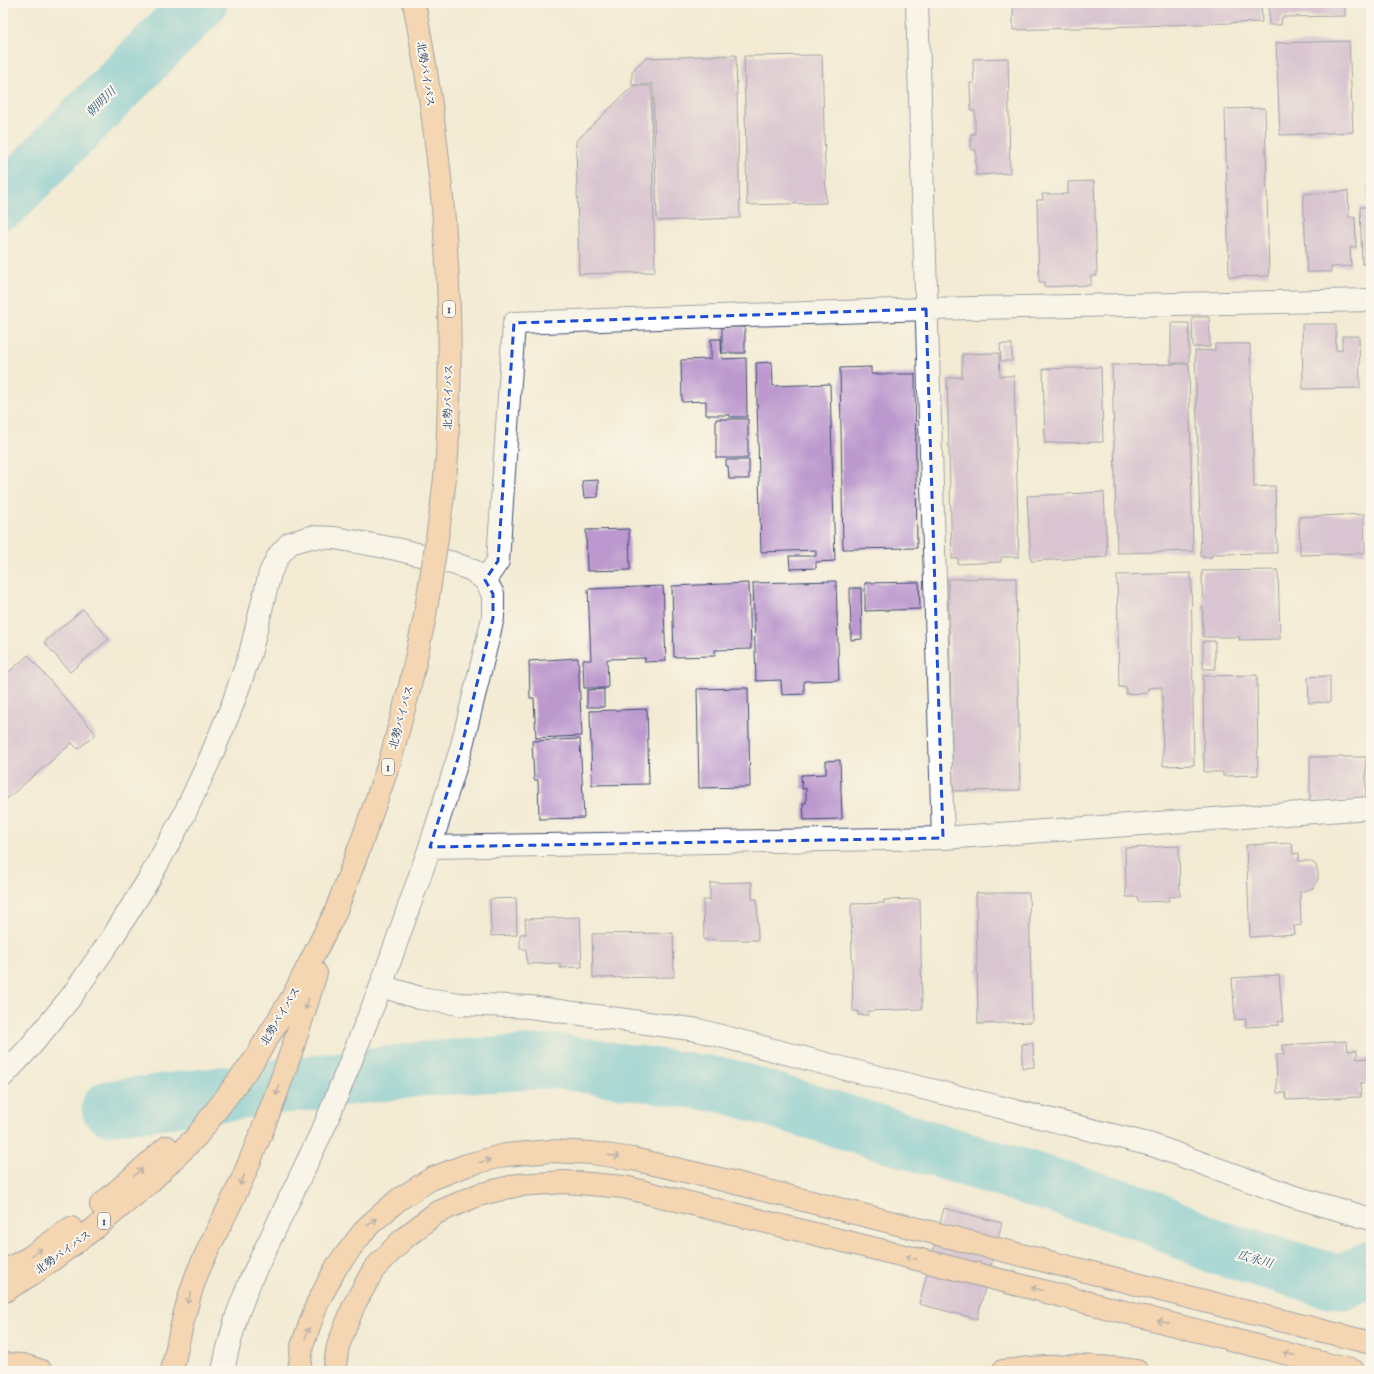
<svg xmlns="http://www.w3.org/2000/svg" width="1374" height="1374" font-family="'IM FELL French Canon','Noto Serif JP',serif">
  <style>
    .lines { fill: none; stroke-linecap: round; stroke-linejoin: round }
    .river { stroke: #57c0d3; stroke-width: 55 }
    .building { fill: #bb98ce }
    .minor-casing { stroke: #3b4b70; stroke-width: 24 }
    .highway-casing { stroke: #3b4b70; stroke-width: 24 }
    .minor { stroke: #fff; stroke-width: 22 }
    .highway { stroke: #f8bd89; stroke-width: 22 }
    .highway-bridge-casing { stroke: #3b4b70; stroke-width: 24; stroke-linecap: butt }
    .highway-bridge { stroke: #f8bd89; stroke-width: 22 }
    .oneway { stroke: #7e6f71 }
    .marked { fill: none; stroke: #1d4ed8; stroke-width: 3; stroke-dasharray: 8 5; stroke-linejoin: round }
    .labels { text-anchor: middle; stroke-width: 4; stroke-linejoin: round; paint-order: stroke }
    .shield { fill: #fbf7ec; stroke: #5e6b89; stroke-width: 1 }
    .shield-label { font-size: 10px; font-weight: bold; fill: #1b2f5e }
    .street-label { font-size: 11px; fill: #1b2f5e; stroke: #fbf7ec }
    .water-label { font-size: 12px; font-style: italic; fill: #2d5a81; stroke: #fbf7ec }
  </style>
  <rect width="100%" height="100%" fill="#fbf7ec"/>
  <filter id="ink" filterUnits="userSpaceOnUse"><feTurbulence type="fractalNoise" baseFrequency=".025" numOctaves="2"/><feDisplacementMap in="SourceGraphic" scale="8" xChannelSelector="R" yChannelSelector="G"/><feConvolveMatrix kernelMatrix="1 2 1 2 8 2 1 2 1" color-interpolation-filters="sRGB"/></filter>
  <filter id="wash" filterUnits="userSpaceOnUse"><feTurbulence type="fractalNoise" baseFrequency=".012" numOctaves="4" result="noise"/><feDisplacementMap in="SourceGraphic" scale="16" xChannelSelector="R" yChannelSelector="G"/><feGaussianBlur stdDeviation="0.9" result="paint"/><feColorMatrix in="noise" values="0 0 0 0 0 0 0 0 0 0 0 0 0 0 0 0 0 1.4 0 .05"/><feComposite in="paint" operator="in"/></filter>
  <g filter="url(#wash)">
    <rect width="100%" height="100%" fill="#f3ebd4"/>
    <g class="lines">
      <!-- river -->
      <path class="river" d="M 3,202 L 200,3
        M 109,1108 L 422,1069 L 554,1061 L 727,1086 L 1142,1213 L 1216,1247 L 1330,1280 L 1344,1282 L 1371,1268"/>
    </g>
    <g id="blocks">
      <!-- building -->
      <path class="building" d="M 1013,3 L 1261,3 L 1262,22 L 1013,30 Z
        M 1269,3 L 1345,3 L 1345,16 L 1282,17 L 1281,25 L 1269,25 Z
        M 1349,41 L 1353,132 L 1280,135 L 1276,43 Z
        M 736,55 L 740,218 L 657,221 L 653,84 L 632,85 L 632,71 L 645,58 Z
        M 822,55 L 826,203 L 747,205 L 744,56 Z
        M 1008,58 L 1010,173 L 976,175 L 976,150 L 971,150 L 971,134 L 975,134 L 975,111 L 971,111 L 970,83 L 974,83 L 973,59 Z
        M 633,86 L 651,86 L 655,272 L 579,274 L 576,141 Z
        M 1265,108 L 1269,276 L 1229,277 L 1225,109 Z
        M 1094,181 L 1097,276 L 1091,276 L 1091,285 L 1044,287 L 1044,282 L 1039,282 L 1037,200 L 1043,200 L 1042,194 L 1068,194 L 1068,182 Z
        M 1367,186 L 1371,186 L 1371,201 L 1367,202 Z
        M 1348,191 L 1349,217 L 1355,217 L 1356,247 L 1350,247 L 1351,266 L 1331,267 L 1331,272 L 1307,272 L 1303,194 Z
        M 1360,207 L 1371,207 L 1371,264 L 1362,264 Z
        M 1192,317 L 1209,317 L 1210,347 L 1193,347 Z
        M 1171,323 L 1189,323 L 1189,363 L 1171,363 Z
        M 1302,324 L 1336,324 L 1336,350 L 1342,350 L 1342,336 L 1359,336 L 1360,388 L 1303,389 Z
        M 722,327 L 745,327 L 745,353 L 722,353 Z
        M 711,339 L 721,339 L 722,359 L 746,358 L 747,417 L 730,417 L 730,415 L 706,415 L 706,401 L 682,402 L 681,360 L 711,359 Z
        M 1000,344 L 1012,344 L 1012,361 L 1001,361 Z
        M 1215,344 L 1250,344 L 1254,487 L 1275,486 L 1277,553 L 1212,554 L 1212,557 L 1201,557 L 1195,351 L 1215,350 Z
        M 999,353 L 1000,376 L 1014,376 L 1019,557 L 1001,557 L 1001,562 L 958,564 L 958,558 L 952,559 L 947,378 L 962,377 L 962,354 Z
        M 772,362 L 773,386 L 830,384 L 835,561 L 816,562 L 816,568 L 790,569 L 789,556 L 816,556 L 816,550 L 761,552 L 756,363 Z
        M 1189,364 L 1193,551 L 1117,553 L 1112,365 Z
        M 871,367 L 871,374 L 915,374 L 917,548 L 843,549 L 840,368 Z
        M 1101,367 L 1103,442 L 1045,443 L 1043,369 Z
        M 716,419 L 748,419 L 748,458 L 716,458 Z
        M 726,460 L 749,460 L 749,479 L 729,479 L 728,466 L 726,466 Z
        M 598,480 L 598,497 L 584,498 L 582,481 Z
        M 1104,492 L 1107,557 L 1031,561 L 1027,496 Z
        M 1364,514 L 1365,553 L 1300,555 L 1299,517 Z
        M 629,529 L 630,570 L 587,571 L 586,530 Z
        M 1278,570 L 1280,639 L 1239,640 L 1240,637 L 1203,637 L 1202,571 Z
        M 1191,573 L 1194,765 L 1163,766 L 1162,687 L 1148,688 L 1148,693 L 1126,694 L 1126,687 L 1119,687 L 1117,575 Z
        M 1016,578 L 1020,790 L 953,791 L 948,579 Z
        M 836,581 L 839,680 L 804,681 L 804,694 L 782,695 L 781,680 L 756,681 L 753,583 Z
        M 919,582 L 920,609 L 865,611 L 865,583 Z
        M 749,583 L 751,649 L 715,650 L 715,656 L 674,657 L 672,586 Z
        M 663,586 L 666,661 L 645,662 L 645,658 L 607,659 L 608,688 L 584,688 L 583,660 L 591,660 L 588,589 Z
        M 850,588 L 861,588 L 862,639 L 851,640 Z
        M 83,609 L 109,639 L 70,672 L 44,642 Z
        M 1203,641 L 1215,641 L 1215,669 L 1203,669 Z
        M 28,655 L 96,734 L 78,749 L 72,743 L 3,802 L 3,677 Z
        M 578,658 L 582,736 L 536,738 L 534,698 L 530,698 L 529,661 Z
        M 1257,675 L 1258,775 L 1223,776 L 1223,772 L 1204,772 L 1203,676 Z
        M 1330,676 L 1330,702 L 1309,703 L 1308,677 Z
        M 748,688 L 750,787 L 699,788 L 697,689 Z
        M 604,689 L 604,707 L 587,707 L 587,690 Z
        M 647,709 L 649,784 L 592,785 L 590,711 Z
        M 580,739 L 584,818 L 539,819 L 538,780 L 534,780 L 532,741 Z
        M 1310,757 L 1366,757 L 1366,801 L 1310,801 Z
        M 840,760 L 842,819 L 804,820 L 803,803 L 806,803 L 806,788 L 802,789 L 801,775 L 826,774 L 826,761 Z
        M 1292,843 L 1293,854 L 1299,853 L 1299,861 L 1310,861 L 1316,865 L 1318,874 L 1318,879 L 1314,888 L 1300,892 L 1301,925 L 1294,926 L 1295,934 L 1250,937 L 1246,845 Z
        M 1179,846 L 1180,896 L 1169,897 L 1169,901 L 1138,902 L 1138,897 L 1126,897 L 1125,848 Z
        M 752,882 L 752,899 L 757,899 L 758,940 L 704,940 L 703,900 L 710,900 L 710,883 Z
        M 976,893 L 1029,893 L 1032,1022 L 978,1024 Z
        M 516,898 L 517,935 L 491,936 L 490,899 Z
        M 920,899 L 922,1009 L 868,1011 L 868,1015 L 858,1015 L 858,1011 L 853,1011 L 851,904 L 884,903 L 884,900 Z
        M 580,917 L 582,967 L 560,968 L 560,963 L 527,964 L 526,949 L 520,949 L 520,934 L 526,934 L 525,919 Z
        M 673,933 L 674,977 L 593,978 L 592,934 Z
        M 1279,975 L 1283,1022 L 1278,1021 L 1279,1025 L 1246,1027 L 1246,1019 L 1235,1020 L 1232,978 Z
        M 1347,1041 L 1348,1051 L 1357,1050 L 1357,1059 L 1368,1058 L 1370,1082 L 1360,1083 L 1361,1097 L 1286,1100 L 1286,1093 L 1277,1093 L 1276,1055 L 1284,1055 L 1283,1045 Z
        M 1033,1043 L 1034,1067 L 1022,1068 L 1022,1044 Z
        M 944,1208 L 1002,1223 L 977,1319 L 919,1304 Z"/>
    </g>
  </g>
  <g filter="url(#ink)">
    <use href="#blocks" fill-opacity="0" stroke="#3b4b70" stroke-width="1"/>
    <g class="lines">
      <!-- minor casing -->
      <g class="minor-casing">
        <path id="minor" d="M 917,3 L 943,838
          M 485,580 L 498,561 L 514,323 L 926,309 L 1371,300
          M 430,847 L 943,838 L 1371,808
          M 381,986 L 420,998 L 460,1004 L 530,1007 L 698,1030 L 842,1068 L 1152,1145 L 1292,1196 L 1371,1219
          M 3,1076 L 29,1048 L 71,997 L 112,938 L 149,879 L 183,817 L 209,761 L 232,706 L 250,654 L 270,573 L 279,555 L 290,543 L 311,537 L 335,538 L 396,549 L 453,563 L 472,570 L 485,580 L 493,594 L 493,618 L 461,749 L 430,847 L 381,986 L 325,1125 L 251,1279 L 237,1315 L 227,1352 L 223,1371"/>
      </g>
      <!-- highway casing -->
      <g class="highway-casing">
        <path id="highway" d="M 101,1205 L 167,1147
          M 3,1272 L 30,1257 L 71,1228
          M 3,1292 L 37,1271 L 95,1228 L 148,1184 L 196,1137 L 252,1063 L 293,996 L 335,913 L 363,838 L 390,761 L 410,686 L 425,616
          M 3,1364 L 23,1365 L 41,1371
          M 172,1371 C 179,1338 185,1306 197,1274 C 211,1241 229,1209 244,1175 C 272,1109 296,1042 316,973
          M 299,1371 L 302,1346 L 317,1304 L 337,1266 L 367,1227 L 398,1200 L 431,1179 L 467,1165 L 505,1155 L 551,1151 L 592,1153 L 633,1159 L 728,1181 L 1371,1343
          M 334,1371 L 338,1346 L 354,1305 L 374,1269 L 402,1240 L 436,1213 L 478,1195 L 518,1185 L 566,1182 L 624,1187 L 949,1267 L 1354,1371
          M 1003,1371 C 1048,1365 1092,1364 1137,1371"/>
      </g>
      <!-- minor -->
      <use href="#minor" class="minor"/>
      <!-- highway -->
      <use href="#highway" class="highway"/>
      <!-- highway-bridge casing -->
      <g class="highway-bridge-casing">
        <path id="highway-bridge" d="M 414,3 C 439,134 453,267 449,400 C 448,419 448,438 447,456 C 443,509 433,563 425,616"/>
      </g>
      <!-- highway-bridge -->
      <use href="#highway-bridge" class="highway-bridge"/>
    </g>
    <!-- one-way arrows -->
    <defs><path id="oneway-shaft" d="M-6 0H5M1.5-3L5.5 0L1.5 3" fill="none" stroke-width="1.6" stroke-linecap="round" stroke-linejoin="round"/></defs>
    <g class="oneway">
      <use href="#oneway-shaft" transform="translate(307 1004) rotate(107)"/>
      <use href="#oneway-shaft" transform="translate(278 1090) rotate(109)"/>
      <use href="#oneway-shaft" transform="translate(614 1156) rotate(8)"/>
      <use href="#oneway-shaft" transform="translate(485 1161) rotate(-15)"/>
      <use href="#oneway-shaft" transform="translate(138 1172) rotate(-42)"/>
      <use href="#oneway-shaft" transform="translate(242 1180) rotate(114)"/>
      <use href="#oneway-shaft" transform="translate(372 1222) rotate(-42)"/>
      <use href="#oneway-shaft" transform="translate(37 1252) rotate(-35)"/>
      <use href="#oneway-shaft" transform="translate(911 1258) rotate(-166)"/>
      <use href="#oneway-shaft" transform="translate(1037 1289) rotate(-166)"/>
      <use href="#oneway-shaft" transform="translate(189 1298) rotate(109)"/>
      <use href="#oneway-shaft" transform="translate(1163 1322) rotate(-166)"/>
      <use href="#oneway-shaft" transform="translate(307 1333) rotate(-71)"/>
      <use href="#oneway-shaft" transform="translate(1289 1354) rotate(-165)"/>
    </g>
  </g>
  <!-- marked area -->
  <path d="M0 0H1374V1374H0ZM 926,309 L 943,838 L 430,847 L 461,749 L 493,618 L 493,594 L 485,580 L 498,561 L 514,323 Z" fill="#f3ebd4" fill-opacity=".55" fill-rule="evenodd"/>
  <path class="marked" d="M 926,309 L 943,838 L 430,847 L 461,749 L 493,618 L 493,594 L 485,580 L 498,561 L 514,323 Z"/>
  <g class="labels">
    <!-- shield labels -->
    <g class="shield">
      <rect x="443" y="301" width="12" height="16" rx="3"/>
      <rect x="382" y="759" width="12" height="16" rx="3"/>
      <rect x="98" y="1213" width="12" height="16" rx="3"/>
    </g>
    <g class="shield-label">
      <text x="449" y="313">1</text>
      <text x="388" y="771">1</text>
      <text x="104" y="1225">1</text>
    </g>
    <!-- street labels -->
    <g class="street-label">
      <text transform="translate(426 74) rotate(81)" y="4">北勢バイパス</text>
      <text transform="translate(448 397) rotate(-89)" y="4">北勢バイパス</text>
      <text transform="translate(401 717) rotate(-75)" y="4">北勢バイパス</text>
      <text transform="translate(280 1016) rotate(-59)" y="4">北勢バイパス</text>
      <text transform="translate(63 1252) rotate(-36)" y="4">北勢バイパス</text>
    </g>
    <!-- water labels -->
    <g class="water-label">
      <text transform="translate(101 102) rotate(-45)" y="4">朝明川</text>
      <text transform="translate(1255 1259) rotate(16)" y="4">広永川</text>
    </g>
  </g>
  <!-- margin -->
  <rect width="1374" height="1374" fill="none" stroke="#fbf7ec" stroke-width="16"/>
</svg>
